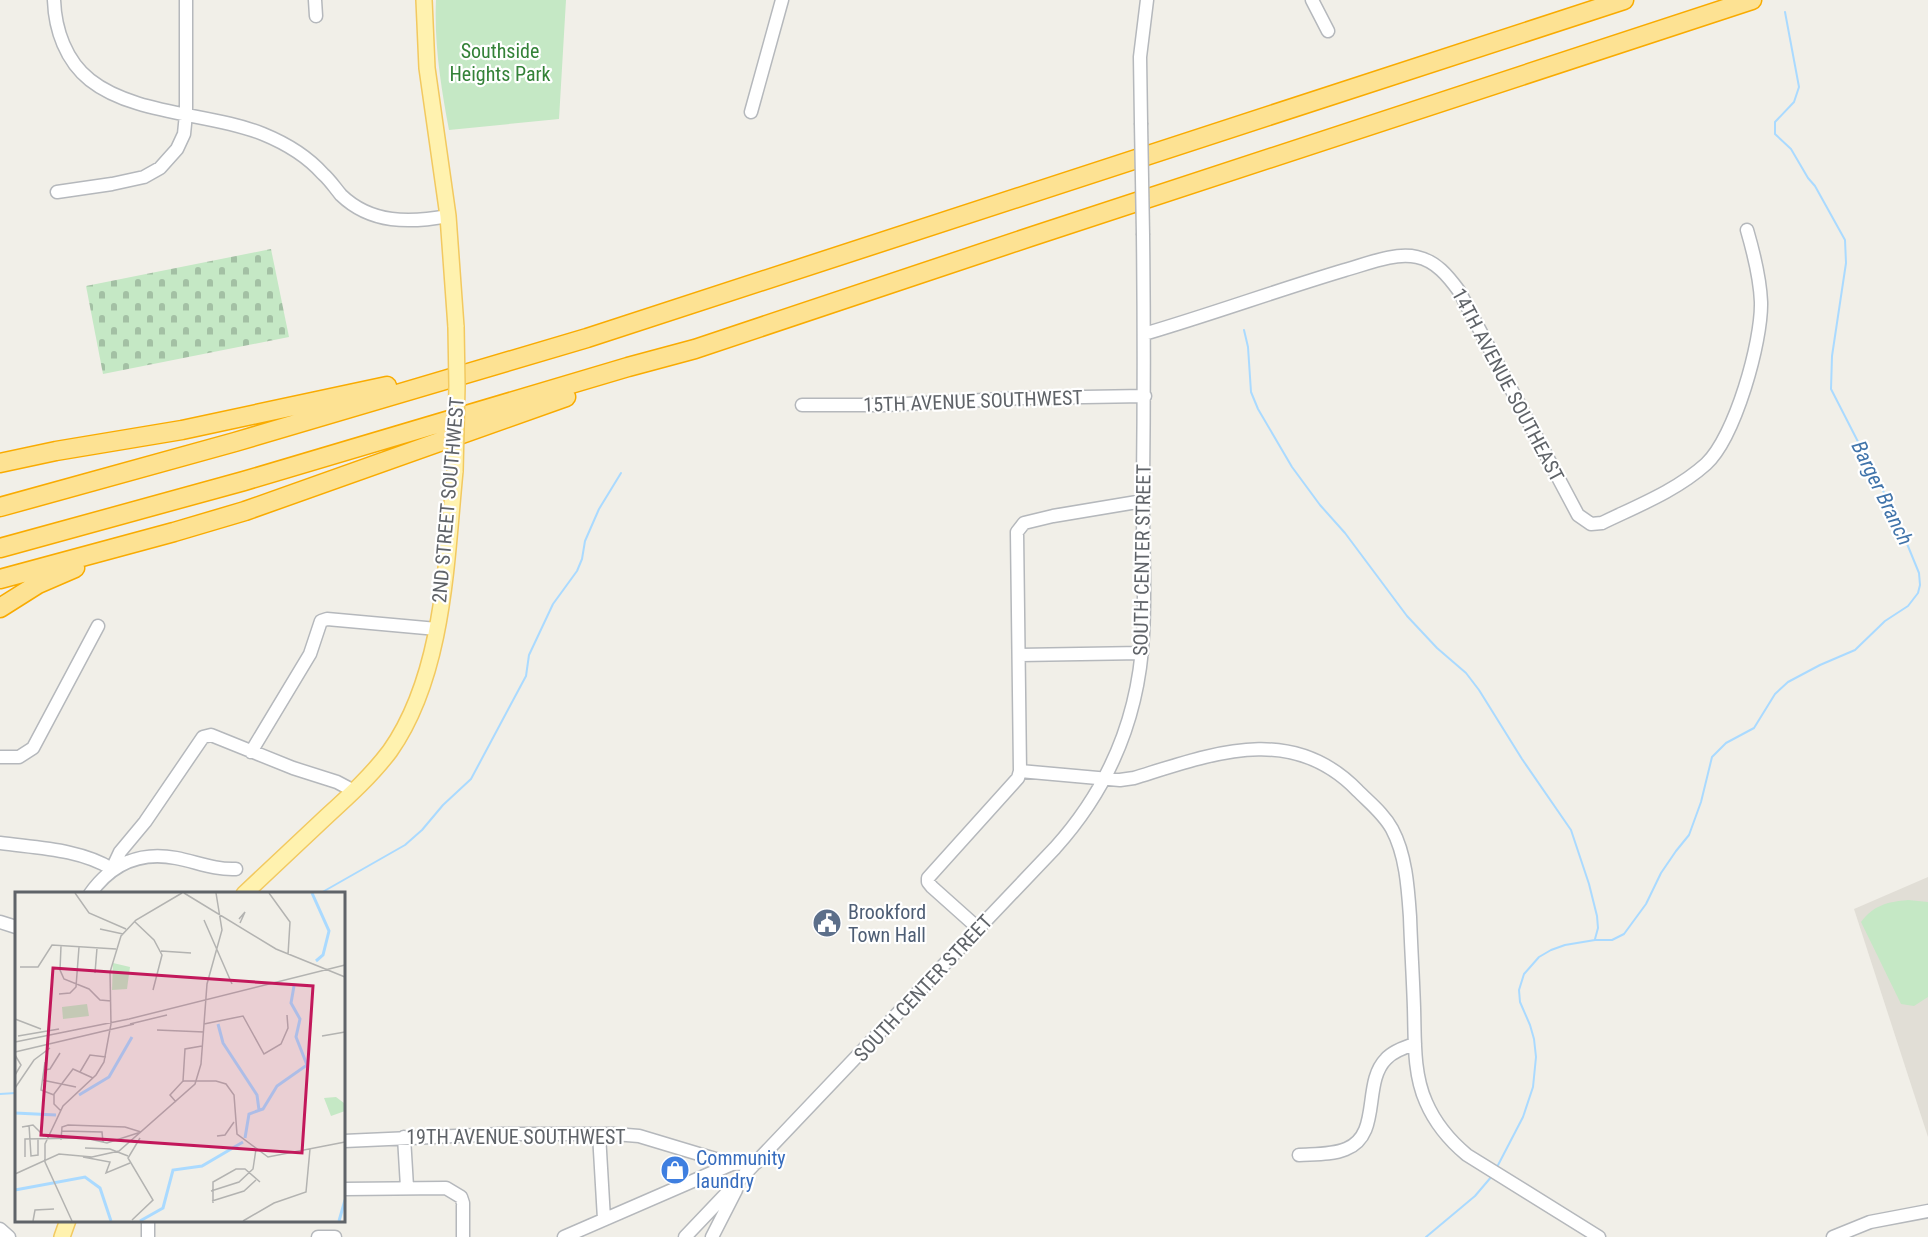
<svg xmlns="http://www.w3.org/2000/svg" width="1928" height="1237" font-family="'Roboto Condensed',sans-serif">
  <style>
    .education { fill: #e1ded6 }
    .cemetery { fill: url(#cemetery-stones) }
    .green { fill: #c5e8c5 }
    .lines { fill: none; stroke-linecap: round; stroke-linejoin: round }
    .stream { stroke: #aadaff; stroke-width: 2 }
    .minor-casing { stroke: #b5b8bc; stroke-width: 15 }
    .major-casing { stroke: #f2c960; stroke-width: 18 }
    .highway-casing { stroke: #f9ab00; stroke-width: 21 }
    .minor { stroke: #fff; stroke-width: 12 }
    .major { stroke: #fff2af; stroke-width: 15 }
    .highway { stroke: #fde293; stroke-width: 18 }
    .minor-bridge-casing { stroke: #b5b8bc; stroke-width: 15; stroke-linecap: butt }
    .major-bridge-casing { stroke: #f2c960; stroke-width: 18; stroke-linecap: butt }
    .minor-bridge { stroke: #fff; stroke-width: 12 }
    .major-bridge { stroke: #fff2af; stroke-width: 15 }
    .labels { text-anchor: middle; stroke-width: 4.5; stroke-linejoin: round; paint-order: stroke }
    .park-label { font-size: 20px; fill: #348238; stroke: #fff }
    .street-label { font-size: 20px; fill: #5f6368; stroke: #fff }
    .service-label { font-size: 20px; fill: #4e5e75; stroke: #fff; text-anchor: start }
    .shop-label { font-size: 20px; fill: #366cbe; stroke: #fff; text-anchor: start }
    .water-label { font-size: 21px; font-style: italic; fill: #4174aa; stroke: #fff }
    .inset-river { fill: none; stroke: #aadaff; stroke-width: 3 }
    .inset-road { fill: none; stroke: #b3b3b1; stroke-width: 1.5 }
    .view { fill: #c2185b; fill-opacity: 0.15; stroke: #c2185b; stroke-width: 3 }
    .inset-edge { fill: none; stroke: #5f6368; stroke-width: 3 }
  </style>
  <defs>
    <pattern id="cemetery-stones" width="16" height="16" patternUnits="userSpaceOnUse" patternTransform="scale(1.5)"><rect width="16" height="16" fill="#c5e8c5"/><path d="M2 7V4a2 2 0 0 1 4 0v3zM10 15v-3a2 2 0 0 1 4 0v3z" fill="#a3c0a4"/></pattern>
  </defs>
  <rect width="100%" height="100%" fill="#f1efe8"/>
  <!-- education -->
  <path class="education" d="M 1928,877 L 1928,1137 L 1854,909 Z"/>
  <!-- cemetery -->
  <path class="cemetery" d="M 271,249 L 289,337 L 103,374 L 86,286 Z"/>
  <!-- green -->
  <path class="green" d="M 436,0 L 566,0 L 559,119 L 449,130 C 441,87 434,44 436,0 Z
    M 1908,900 L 1928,902 L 1928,997 L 1914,1006 L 1901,1004 L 1861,922 C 1874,905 1887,902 1908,900 Z"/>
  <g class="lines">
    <!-- stream -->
    <path class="stream" d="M 1244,330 L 1248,347 L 1251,392 L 1258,409 L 1292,467 L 1320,505 L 1345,533 L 1407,616 L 1437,648 L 1466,673 L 1479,690 L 1522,759 L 1571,830 L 1589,884 L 1597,916 L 1598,928 L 1595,939
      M 319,894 L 405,845 L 422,830 L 443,805 L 471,779 L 526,676 L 529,655 L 553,604 L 577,571 L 582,559 L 585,541 L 599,509 L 621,473
      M 0,1094 L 16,1093
      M 1496,1169 L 1523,1117 L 1533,1087 L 1536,1057 L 1534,1039 L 1530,1025 L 1520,1002 L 1519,990 L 1524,974 L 1539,957 L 1551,950 L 1565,945 L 1595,940 L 1612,940 L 1624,934 L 1646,904 L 1661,873 L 1676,851 L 1689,835 L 1701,802 L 1712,757 L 1726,743 L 1754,728 L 1775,694 L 1788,682 L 1820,665 L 1855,650 L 1885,621 L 1908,606 L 1918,593 L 1920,585 L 1919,573 L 1894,512 L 1831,389 L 1832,356 L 1846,263 L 1845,240 L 1815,186 L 1808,178 L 1791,149 L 1775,134 L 1775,122 L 1794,102 L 1799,87 L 1785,12
      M 1426,1237 L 1475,1196 L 1492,1176"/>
    <!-- minor casing -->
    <g class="minor-casing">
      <path id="minor" d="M 54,0 C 55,30 66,61 90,80 C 134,115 211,113 263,134 C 285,143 307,156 323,174 C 330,180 335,188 341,195 C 371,224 410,223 448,216
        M 315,0 L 316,16
        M 1312,0 L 1328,31
        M 751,112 L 782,0
        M 1141,123 L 1140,57 L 1147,0
        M 57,192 L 112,184 L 144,177 L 160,168 L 177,149 L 184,134 L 186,114 L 186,0
        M 1144,334 C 1212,314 1278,290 1345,270 C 1367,264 1394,252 1417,257 C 1436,261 1448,276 1459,291 L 1578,515 L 1591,524 L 1602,523 C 1637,506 1676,491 1706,464 C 1735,437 1762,342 1761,302 C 1760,277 1754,254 1747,230
        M 802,405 L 885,405 L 1023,398 L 1145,396
        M 1019,655 L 1142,653
        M 251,752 L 310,654 L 321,621 L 327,619 L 437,629
        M 0,757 L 19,757 L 33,748 L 98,626
        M 1020,771 L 1120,780 L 1134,778 C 1212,754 1292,722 1358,791 C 1370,803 1384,814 1392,829 C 1406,855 1408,888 1410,917 C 1411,947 1413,977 1414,1008 C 1415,1038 1413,1073 1426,1102 C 1435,1123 1449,1140 1467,1155 L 1599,1237
        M 0,843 C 37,848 80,849 112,869
        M 112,869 L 120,852 L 145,822 L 203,737 L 211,735 L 293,768 L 337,782 L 354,791
        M 90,894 C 111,864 140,851 176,858 C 197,862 214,870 236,869
        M 0,922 L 16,927
        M 979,929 L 932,887 L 928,882 L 928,878 L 1018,778 L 1020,771 L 1017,532 L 1024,523 L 1053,516 L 1143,501
        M 599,1134 L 604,1219
        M 404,1137 L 407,1187
        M 344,1141 L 500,1134 L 614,1134 L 639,1136 L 732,1164 L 756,1163
        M 1299,1155 C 1314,1154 1332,1155 1346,1149 C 1382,1135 1362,1083 1386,1059 C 1393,1051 1405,1047 1415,1044
        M 344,1189 L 446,1188 L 461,1197 L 463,1203 L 463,1237
        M 0,1229 L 9,1237
        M 148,1237 L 148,1220
        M 318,1237 L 335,1237
        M 564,1237 L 732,1164
        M 685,1237 L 1055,848 C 1109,788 1139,716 1143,635 C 1146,585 1142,535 1143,485 C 1144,402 1144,318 1143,235
        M 712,1237 L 736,1190
        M 1833,1237 L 1870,1222 L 1928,1211"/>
    </g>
    <!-- major casing -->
    <g class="major-casing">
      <path id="major" d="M 424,0 L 427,68 L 448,216 L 456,327
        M 244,894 C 272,868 299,842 327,816 C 349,796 372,775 390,751 C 444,674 446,562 455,471
        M 62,1237 L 68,1220"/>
    </g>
    <!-- highway casing -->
    <g class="highway-casing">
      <path id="highway" d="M 0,463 L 56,451 L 182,430 L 387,386
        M 0,507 L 235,442 L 587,338 L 1624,0
        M 0,548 L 244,481 L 628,367 L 695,349 L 1030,237 L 1752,0
        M 0,579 L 174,532 L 245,511 L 566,397
        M 0,608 L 38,584 L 75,568"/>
    </g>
    <!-- minor -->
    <use href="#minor" class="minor"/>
    <!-- major -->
    <use href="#major" class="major"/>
    <!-- highway -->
    <use href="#highway" class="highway"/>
    <!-- minor-bridge casing -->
    <g class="minor-bridge-casing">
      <path id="minor-bridge" d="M 1141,123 L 1143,235"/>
    </g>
    <!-- major-bridge casing -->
    <g class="major-bridge-casing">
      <path id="major-bridge" d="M 455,471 L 457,386 L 456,327"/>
    </g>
    <!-- minor-bridge -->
    <use href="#minor-bridge" class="minor-bridge"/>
    <!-- major-bridge -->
    <use href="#major-bridge" class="major-bridge"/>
  </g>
  <!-- icons -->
  <defs>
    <g id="civic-disc" transform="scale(1.5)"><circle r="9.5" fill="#5c6f8a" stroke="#fff"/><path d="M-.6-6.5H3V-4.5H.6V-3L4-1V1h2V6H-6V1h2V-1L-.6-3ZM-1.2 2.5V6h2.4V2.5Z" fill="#fff"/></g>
    <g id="shop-disc" transform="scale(1.5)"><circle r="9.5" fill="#3f7fe0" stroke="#fff"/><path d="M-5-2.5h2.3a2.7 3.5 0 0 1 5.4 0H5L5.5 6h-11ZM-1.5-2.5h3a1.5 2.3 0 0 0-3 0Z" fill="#fff"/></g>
  </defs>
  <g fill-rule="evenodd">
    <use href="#civic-disc" x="827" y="923"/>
    <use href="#shop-disc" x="675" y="1170"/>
  </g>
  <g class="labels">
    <!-- park labels -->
    <g class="park-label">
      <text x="500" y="58">Southside<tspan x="500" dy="23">Heights Park</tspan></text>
    </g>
    <!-- street labels -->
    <g class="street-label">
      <text transform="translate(1508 385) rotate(62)" y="7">14TH AVENUE SOUTHEAST</text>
      <text transform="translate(973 401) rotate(-2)" y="7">15TH AVENUE SOUTHWEST</text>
      <text transform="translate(448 500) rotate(-85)" y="7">2ND STREET SOUTHWEST</text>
      <text transform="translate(1142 560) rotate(-89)" y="7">SOUTH CENTER STREET</text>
      <text transform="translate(923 988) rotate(-47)" y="7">SOUTH CENTER STREET</text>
      <text x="516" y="1144">19TH AVENUE SOUTHWEST</text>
    </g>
    <!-- service labels -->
    <g class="service-label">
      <text x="848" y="919">Brookford<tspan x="848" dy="23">Town Hall</tspan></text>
    </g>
    <!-- shop labels -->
    <g class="shop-label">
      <text x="696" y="1165">Community<tspan x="696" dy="23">laundry</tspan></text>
    </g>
    <!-- water labels -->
    <g class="water-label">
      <text transform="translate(1882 493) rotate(64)" y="7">Barger Branch</text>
    </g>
  </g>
  <!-- overview -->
  <g transform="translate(15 892)">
    <rect width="330" height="330" fill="#f1efe8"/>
    <path d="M 72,112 L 74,124 L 48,127 L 47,115 Z" fill="#c5e8c5"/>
    <path d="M 98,71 L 115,75 L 112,97 L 97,98 ZM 321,205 L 329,211 L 330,219 L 316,224 L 309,206 Z" fill="#c5e8c5"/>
    <path class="inset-river" d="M 297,1 L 314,39 L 308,63 L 301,69M 203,132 L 208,151 L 242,203 L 244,218M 64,203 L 94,185 L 117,145M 0,221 L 41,223M 230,246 L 234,222 L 248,217 L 262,194 L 292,173 L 281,145 L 285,127 L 276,111 L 279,94M 0,298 L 70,285 L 85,296 L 96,329M 125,329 L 148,316 L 158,278 L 187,274 L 228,250M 324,329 L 330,308"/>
    <path class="inset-road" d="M 60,1 L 74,21 L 111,37M 169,1 L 261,57 L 330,85M 254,1 L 275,30 L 273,63M 224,27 L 230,20 L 225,31M 189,28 L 217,92M 119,29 L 139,48 L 147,63 L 138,98M 85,37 L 108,42M 46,54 L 45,78 L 49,87 L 74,97 L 85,108 L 96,109M 146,59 L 176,61M 5,75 L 23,75 L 37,53 L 101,57M 80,81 L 82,56M 44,102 L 55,101 L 61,95 L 64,55M 0,127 L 26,137M 115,132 L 152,123M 189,132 L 228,124 L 249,162 L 266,152 L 273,136 L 272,123M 142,138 L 189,140M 3,144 L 44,137M 307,144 L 330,140M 0,150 L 114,127 L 330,73M 0,160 L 119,132M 0,163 L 6,173 L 0,183M 30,170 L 26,198 L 39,203M 29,178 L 35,177 L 45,161M 65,180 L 75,163 L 91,165M 27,188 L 61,195M 168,189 L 201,189 L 211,192 L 219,203 L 222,242 L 253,265 L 330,250M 168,189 L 170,157 L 187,154M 0,196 L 19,168 L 35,156M 161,210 L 155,203 L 168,189M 46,219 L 39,212 L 39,202 L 58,177 L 78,186M 14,233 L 16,264 L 23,263 L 23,247M 7,235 L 18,233 L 29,244M 47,239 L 87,240 L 88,250M 202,244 L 210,243 L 219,230M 46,248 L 47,235 L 53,233 L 110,235 L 126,240M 70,256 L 95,257 L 113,264M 10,265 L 10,247 L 70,246 L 92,251 L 126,240M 68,265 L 95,270 L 91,281 L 115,271M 0,282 L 44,262 L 77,265 L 104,259 L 180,192 L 186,172 L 192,92 L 207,38 L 201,1M 196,299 L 224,290 L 238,277 L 241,257M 197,309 L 229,299 L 241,288M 198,311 L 198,290 L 221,277 L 230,277 L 245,290M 117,328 L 138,308 L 113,266 L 125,246M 18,329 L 20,318 L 39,317M 57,329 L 30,270 L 30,252 L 48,214 L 81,183 L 89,170 L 96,132 L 95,80 L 106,44 L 121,28 L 167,1M 228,329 L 259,311 L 291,300 L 295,257"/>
    <path class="view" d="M 38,76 L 298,94 L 287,261 L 26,243 Z"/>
    <rect width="330" height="330" class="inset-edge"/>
  </g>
</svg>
